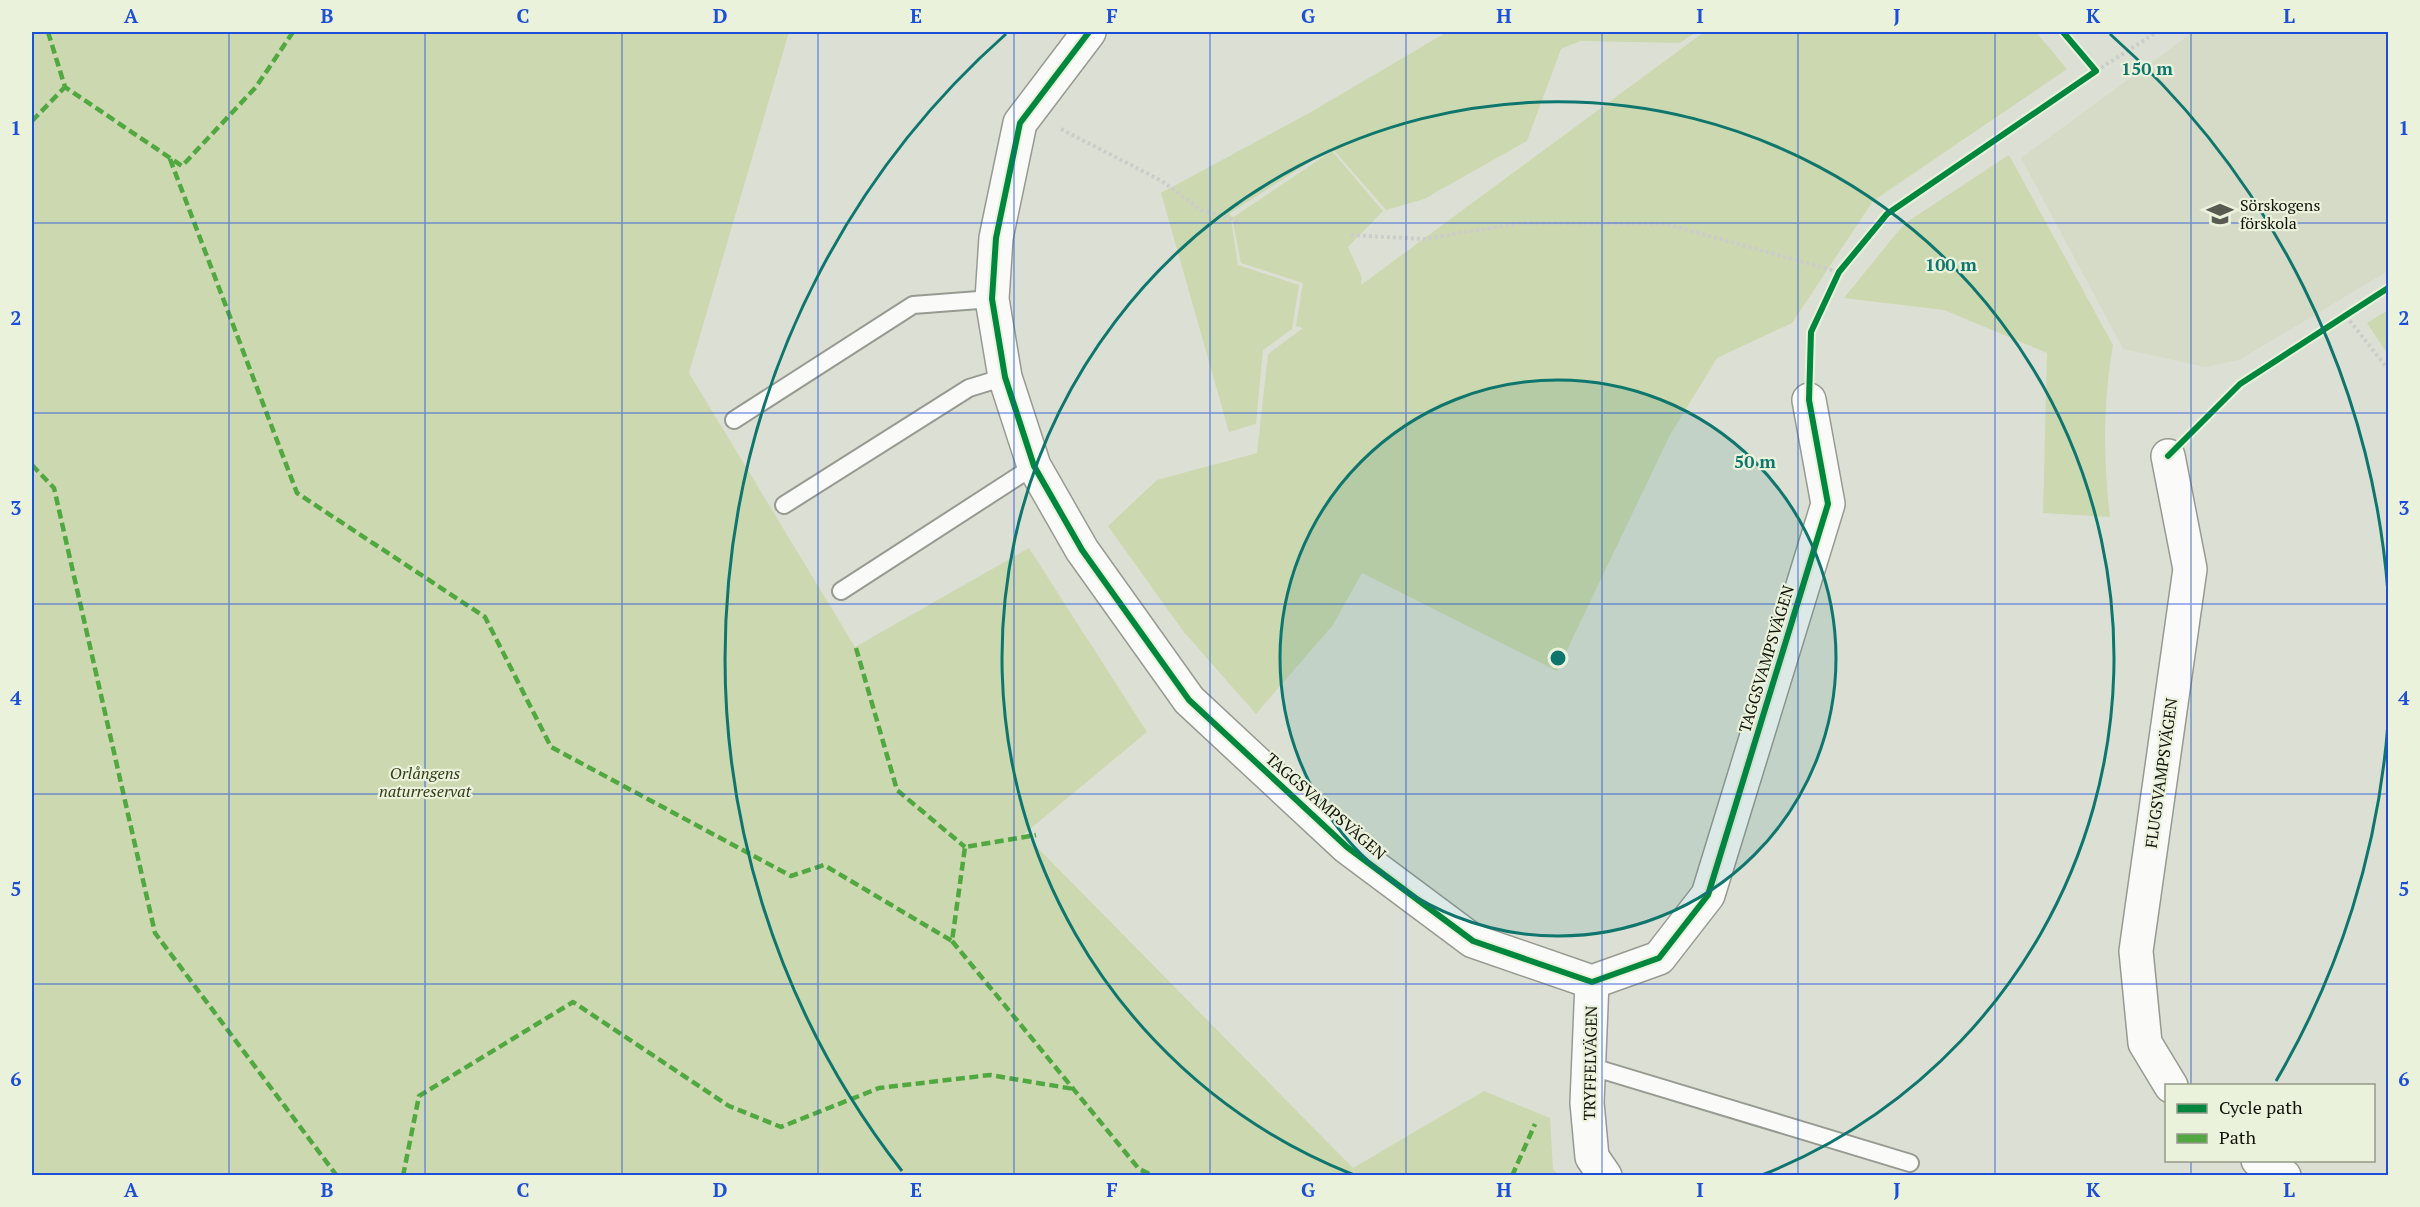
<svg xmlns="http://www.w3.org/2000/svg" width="2420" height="1207" font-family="'PT Serif',serif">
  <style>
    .built { fill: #d5dbc6 }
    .green { fill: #ccd8af }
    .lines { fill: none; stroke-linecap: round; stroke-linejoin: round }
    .service-casing { stroke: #979a91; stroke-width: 20 }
    .minor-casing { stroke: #979a91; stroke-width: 36 }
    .path { stroke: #cccdca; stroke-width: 4; stroke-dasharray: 3 3; stroke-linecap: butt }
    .service { stroke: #fafaf9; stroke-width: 16 }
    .minor { stroke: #fafaf9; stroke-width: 33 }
    .quiet { stroke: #51a841; stroke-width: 4.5; stroke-dasharray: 9 4.5; stroke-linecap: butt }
    .cycleway-casing { stroke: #ebf2dc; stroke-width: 10 }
    .cycleway { stroke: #00873e; stroke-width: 6 }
    .grid { fill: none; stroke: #1d4ed8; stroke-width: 1.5; stroke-opacity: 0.55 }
    .ring { fill: none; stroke: #0f766e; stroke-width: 3 }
    .labels { text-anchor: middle; stroke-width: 4.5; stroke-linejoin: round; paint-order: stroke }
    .poi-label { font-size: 16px; fill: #11130b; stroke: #ebf2dc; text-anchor: start }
    .street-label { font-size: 16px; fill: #11130b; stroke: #ebf2dc }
    .park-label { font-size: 16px; font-style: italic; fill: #333c18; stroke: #ebf2dc }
    .centre { fill: #0f766e; stroke: #ebf2dc; stroke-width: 3 }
    .ring-label { font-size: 18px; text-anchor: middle; font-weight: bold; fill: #0f766e; stroke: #ebf2dc; stroke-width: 4.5; stroke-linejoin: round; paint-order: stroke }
    .neatline { fill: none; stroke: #1d4ed8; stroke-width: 2 }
    .grid-label { font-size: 20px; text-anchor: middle; font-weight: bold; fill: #1d4ed8 }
  </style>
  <rect width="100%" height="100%" fill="#dce0d4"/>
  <!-- built -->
  <path class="built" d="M 2193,32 L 2388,32 L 2388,271 L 2239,360 L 2205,367 L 2123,349 L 2021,158 Z"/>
  <!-- green -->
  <path class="green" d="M 32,32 L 789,32 L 689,373 L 855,647 L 1029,548 L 1147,732 L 1024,834 L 1353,1168 L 1484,1091 L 1550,1118 L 1553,1169 L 1558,1175 L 32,1175 Z
    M 1447,32 L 1696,32 L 1680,43 L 1580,41 L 1561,49 L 1527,141 L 1424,199 L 1386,210 L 1332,148 L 1230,213 L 1238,265 L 1299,285 L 1292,329 L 1263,350 L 1256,424 L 1229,432 L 1161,193 L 1311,112 Z
    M 1704,32 L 2036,32 L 2067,69 L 1873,201 L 1792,323 L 1717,358 L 1670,435 L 1557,671 L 1362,573 L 1333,625 L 1256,714 L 1183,631 L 1108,526 L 1157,480 L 1257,453 L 1268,354 L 1303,328 L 1296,326 L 1303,283 L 1241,263 L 1232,218 L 1332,151 L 1383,211 L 1348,247 L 1362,278 L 1361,285 Z
    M 2009,155 L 2113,345 C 2103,406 2103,456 2110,517 L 2043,513 L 2047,353 L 1944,310 L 1844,298 L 1904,224 Z
    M 2388,310 L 2388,355 L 2367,323 Z"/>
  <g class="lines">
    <!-- service casing -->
    <g class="service-casing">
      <path id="service" d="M 734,420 L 913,305 L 992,299
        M 784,505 L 969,388 L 1005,377
        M 841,591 L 1034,466
        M 1589,1066 L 1910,1163"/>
    </g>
    <!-- minor casing -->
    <g class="minor-casing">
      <path id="minor" d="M 1089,32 L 1020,123 L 996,238 L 992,299 L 1005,377 L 1034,466 L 1082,550 L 1189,700 L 1347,847 L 1473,941 L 1592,982 L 1659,958 L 1708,895 L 1828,504 L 1809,400
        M 2168,456 L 2190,569 L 2136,951 L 2145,1043 L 2171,1086
        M 1592,982 L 1587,1103 L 1592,1157 L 1605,1176
        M 2258,1160 L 2284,1176"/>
    </g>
    <!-- path -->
    <path class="path" d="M 2096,71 L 2157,32
      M 1061,129 L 1162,181 L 1201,210 L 1239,221
      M 1351,235 L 1424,239 L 1521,223 L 1666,224 L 1839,272
      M 2346,316 L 2388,369"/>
    <!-- service -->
    <use href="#service" class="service"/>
    <!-- minor -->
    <use href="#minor" class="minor"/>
    <!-- quiet -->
    <path class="quiet" d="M 48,32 L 65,87 L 182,166 L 256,87 L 293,32
      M 32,121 L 65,87
      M 170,159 L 297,493 L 485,617 L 551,747 L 791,876 L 824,865 L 952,941 L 965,847 L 1036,835
      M 32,465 L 54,488 L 155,933 L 337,1176
      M 856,648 L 897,790 L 965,847
      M 952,941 L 1139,1169 L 1154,1176
      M 403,1176 L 419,1096 L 573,1002 L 729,1106 L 781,1127 L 879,1088 L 990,1075 L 1074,1089
      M 1512,1176 L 1535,1124"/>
    <!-- cycleway casing -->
    <g class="cycleway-casing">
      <path id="cycleway" d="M 1089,32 L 1020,123 L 996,238 L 992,299 L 1005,377 L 1034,466 L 1082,550 L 1189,700 L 1347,847 L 1473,941 L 1592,982 L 1659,958 L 1708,895 L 1828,504 L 1809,400 L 1811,332 L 1839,272 L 1887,214 L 2096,71 L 2063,32
        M 2168,456 L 2240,384 L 2388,288"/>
    </g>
    <!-- cycleway -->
    <use href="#cycleway" class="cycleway"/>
  </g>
  <!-- grid -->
  <path class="grid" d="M 229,32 L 229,1176M 425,32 L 425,1176M 622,32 L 622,1176M 818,32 L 818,1176M 1014,32 L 1014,1176M 1210,32 L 1210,1176M 1406,32 L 1406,1176M 1602,32 L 1602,1176M 1798,32 L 1798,1176M 1995,32 L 1995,1176M 2191,32 L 2191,1086M 32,223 L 2388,223M 32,413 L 2388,413M 32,604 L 2388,604M 32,794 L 2388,794M 32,984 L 2388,984M 2191,1160 L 2191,1176"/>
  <!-- distance rings -->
  <circle cx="1558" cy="658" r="278" fill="#0f766e" fill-opacity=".12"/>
  <g class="ring">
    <circle cx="1558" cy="658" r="278"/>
    <path d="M1354 1175A556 556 0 1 1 1762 1175"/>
    <path d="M2388 723A833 833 0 0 1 2276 1081M902 1171A833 833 0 0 1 1006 34M2110 34A833 833 0 0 1 2388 593"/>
  </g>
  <!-- icons -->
  <defs>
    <g id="school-bare" transform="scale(2.07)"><path d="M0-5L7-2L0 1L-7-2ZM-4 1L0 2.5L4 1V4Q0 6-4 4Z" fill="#585b51" stroke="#ebf2dc" stroke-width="2.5" paint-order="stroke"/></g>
  </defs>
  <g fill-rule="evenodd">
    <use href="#school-bare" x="2220" y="214"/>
  </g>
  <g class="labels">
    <!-- poi labels -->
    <g class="poi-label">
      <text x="2240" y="211">Sörskogens<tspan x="2240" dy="18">förskola</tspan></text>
    </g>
    <!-- street labels -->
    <g class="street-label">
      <text transform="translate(1766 659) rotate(-73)" y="6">TAGGSVAMPSVÄGEN</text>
      <text transform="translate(2161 773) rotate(-82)" y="6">FLUGSVAMPSVÄGEN</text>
      <text transform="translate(1326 806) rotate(41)" y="6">TAGGSVAMPSVÄGEN</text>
      <text transform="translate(1590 1063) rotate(-89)" y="6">TRYFFELVÄGEN</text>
    </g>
    <!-- park labels -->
    <g class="park-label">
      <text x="425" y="779">Orlångens<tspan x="425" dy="18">naturreservat</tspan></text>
    </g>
  </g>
  <circle cx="1558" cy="658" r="9" class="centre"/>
  <g class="ring-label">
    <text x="2147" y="75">150 m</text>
    <text x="1951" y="271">100 m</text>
    <text x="1755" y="468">50 m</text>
  </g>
  <!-- border -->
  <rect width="2420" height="1207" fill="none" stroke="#ebf2dc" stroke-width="66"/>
  <!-- legend -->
  <rect x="2165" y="1084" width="210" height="78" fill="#ebf2dc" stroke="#949988" stroke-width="1.5"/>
  <rect x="2177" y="1104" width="30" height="9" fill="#00873e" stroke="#949988" stroke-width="1.5"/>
  <text x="2219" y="1114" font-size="18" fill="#11130b">Cycle path</text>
  <rect x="2177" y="1134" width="30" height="9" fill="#51a841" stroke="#949988" stroke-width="1.5"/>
  <text x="2219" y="1144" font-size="18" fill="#11130b">Path</text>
  <rect x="33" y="33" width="2354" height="1141" class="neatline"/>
  <g class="grid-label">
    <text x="131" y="23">A</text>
    <text x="327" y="23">B</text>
    <text x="523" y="23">C</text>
    <text x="720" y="23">D</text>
    <text x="916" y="23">E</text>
    <text x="1112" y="23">F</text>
    <text x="1308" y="23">G</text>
    <text x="1504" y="23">H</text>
    <text x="1700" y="23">I</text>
    <text x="1897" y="23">J</text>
    <text x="2093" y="23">K</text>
    <text x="2289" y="23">L</text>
    <text x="16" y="135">1</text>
    <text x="2404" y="135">1</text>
    <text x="16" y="325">2</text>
    <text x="2404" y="325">2</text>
    <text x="16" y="515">3</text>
    <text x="2404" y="515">3</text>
    <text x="16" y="705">4</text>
    <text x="2404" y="705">4</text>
    <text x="16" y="896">5</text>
    <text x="2404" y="896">5</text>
    <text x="16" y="1086">6</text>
    <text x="2404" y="1086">6</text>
    <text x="131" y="1197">A</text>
    <text x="327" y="1197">B</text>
    <text x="523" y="1197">C</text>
    <text x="720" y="1197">D</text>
    <text x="916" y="1197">E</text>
    <text x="1112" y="1197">F</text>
    <text x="1308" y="1197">G</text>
    <text x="1504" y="1197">H</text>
    <text x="1700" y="1197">I</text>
    <text x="1897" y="1197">J</text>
    <text x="2093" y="1197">K</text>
    <text x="2289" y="1197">L</text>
  </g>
</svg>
